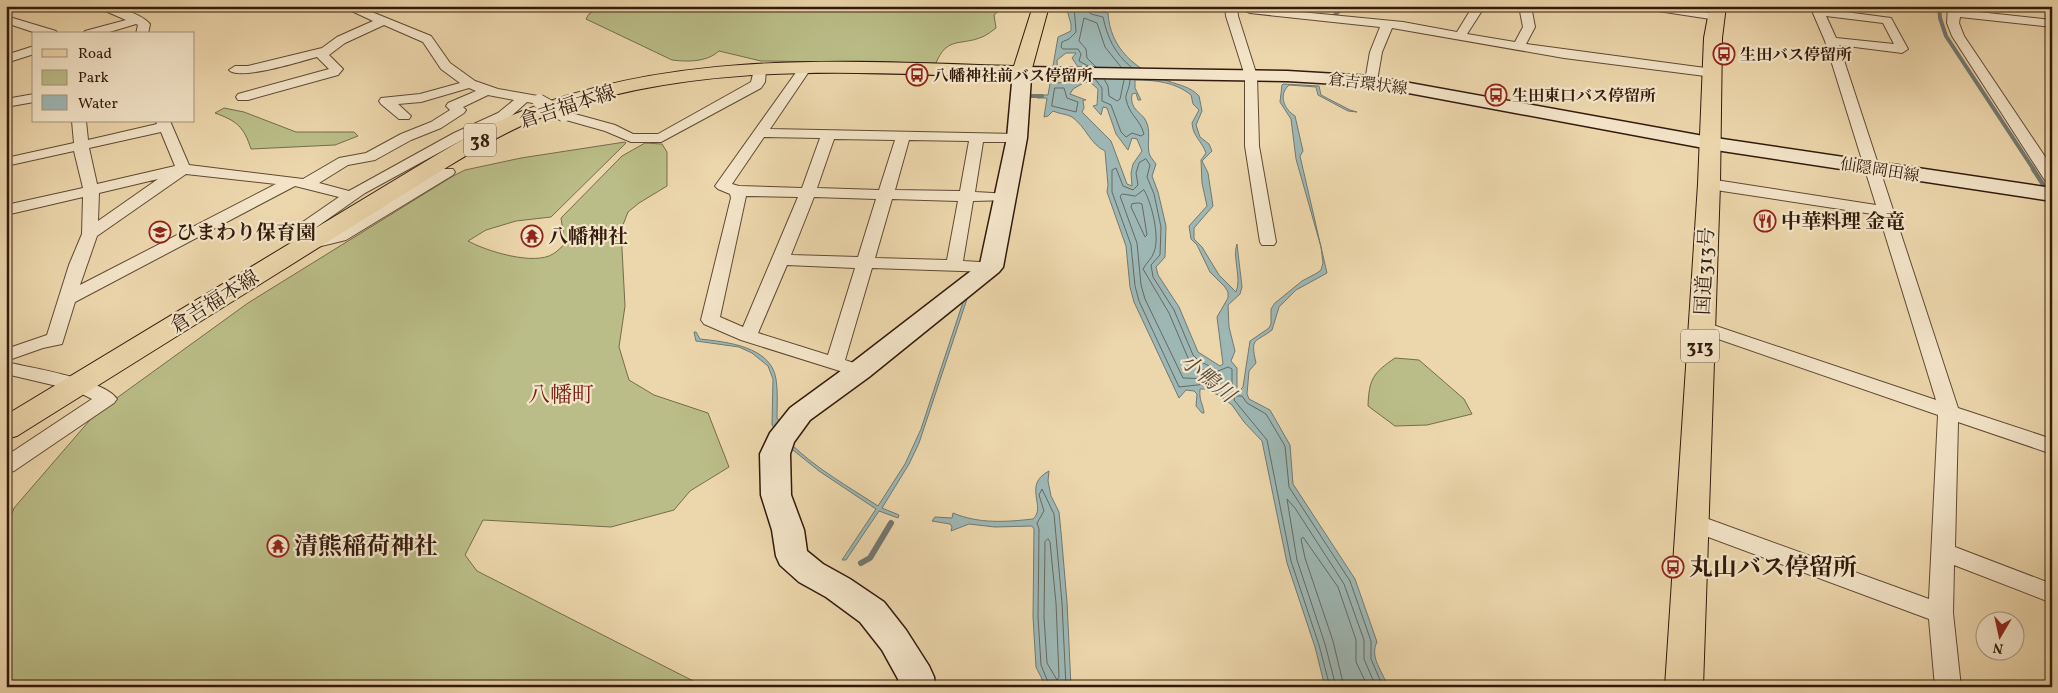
<svg xmlns="http://www.w3.org/2000/svg" width="2058" height="693" font-family="Vollkorn,'Noto Serif JP',serif">
  <style>
    .green { fill: #babd87; stroke: #766c4a }
    .water { fill: #9db7b4; stroke: #727871; fill-rule: evenodd }
    .lines { fill: none; stroke-linecap: round; stroke-linejoin: round }
    .shore { stroke: #686860; stroke-width: 1 }
    .stream-far2 { stroke: #727871; stroke-width: 4 }
    .stream-far1 { stroke: #727871; stroke-width: 4.5 }
    .stream { stroke: #727871; stroke-width: 6 }
    .street-casing { stroke: #604934; stroke-width: 2 }
    .secondary-casing { stroke: #321a0c; stroke-width: 3 }
    .primary-casing { stroke: #321a0c; stroke-width: 2 }
    .highway-casing { stroke: #321a0c; stroke-width: 2 }
    .street { fill: #f3e4c8; fill-rule: evenodd }
    .secondary { fill: #f3e4c8; fill-rule: evenodd }
    .primary { fill: #ecd6ab; fill-rule: evenodd }
    .highway { fill: #ecd6ab; fill-rule: evenodd }
    .street-bridge-casing { stroke: #604934; stroke-width: 15; stroke-linecap: butt }
    .street-bridge { stroke: #f3e4c8; stroke-width: 13 }
    .labels { text-anchor: middle; stroke-width: 4.5; stroke-linejoin: round; paint-order: stroke }
    .far-poi-label { font-size: 16px; font-weight: bold; fill: #321a0c; stroke: #f3e4c8; text-anchor: start }
    .far-street-label { font-size: 16px; fill: #321a0c; stroke: #f3e4c8 }
    .shield { fill: #f3e4c8; stroke: #6c5744; stroke-width: 1 }
    .shield-label { font-size: 19px; font-weight: bold; fill: #321a0c }
    .street-label { font-size: 20px; fill: #321a0c; stroke: #f3e4c8 }
    .poi-label { font-size: 20px; font-weight: bold; fill: #321a0c; stroke: #f3e4c8; text-anchor: start }
    .water-label { font-size: 21px; font-style: italic; fill: #52493e; stroke: #f3e4c8 }
    .quarter-label { font-size: 22px; fill: #7a1f14; stroke: #f3e4c8 }
    .near-poi-label { font-size: 24px; font-weight: bold; fill: #321a0c; stroke: #f3e4c8; text-anchor: start }
  </style>
  <rect width="100%" height="100%" fill="#ecd6ab"/>
  <filter id="stains"><feTurbulence type="fractalNoise" baseFrequency=".004" numOctaves="4"/><feColorMatrix values="0 0 0 0 .2 0 0 0 0 .09 0 0 0 0 .02 0 0 0 .5 -.17"/></filter>
  <radialGradient id="worn" r=".72"><stop offset=".6" stop-color="#630" stop-opacity="0"/><stop offset="1" stop-color="#630" stop-opacity=".3"/></radialGradient>
  <!-- green -->
  <path class="green" d="M 602,6 L 1004,6 L 994,15 L 996,28 C 992,31 987,35 982,37 C 961,46 947,36 936,63 L 761,61 L 719,51 C 707,62 688,62 672,60 L 586,19 L 589,14 Z
    M 224,108 L 244,112 L 296,132 L 354,132 L 358,136 L 335,145 L 251,149 C 244,127 237,121 215,113 Z
    M 625,142 L 626,143 L 551,217 L 516,221 L 486,230 L 468,241 C 486,251 534,266 553,254 C 557,252 561,247 565,244 L 561,218 L 622,156 L 645,143 L 662,144 L 667,152 L 667,186 L 639,203 L 628,212 L 621,230 L 625,306 L 619,347 L 629,380 L 654,395 L 708,413 L 729,467 L 690,491 L 674,510 L 611,527 L 483,520 L 465,555 L 477,571 L 705,687 L 6,687 L 6,532 L 14,508 L 96,413 L 248,303 L 453,176 L 465,170 L 521,158 Z
    M 1395,358 L 1419,360 L 1464,399 L 1472,414 L 1427,425 L 1395,426 L 1368,406 C 1369,379 1373,373 1395,358 Z"/>
  <!-- water -->
  <path class="water" d="M 1069,6 L 1095,6 L 1094,11 L 1108,13 C 1110,48 1135,70 1168,81 C 1179,85 1191,87 1199,96 L 1202,111 L 1196,125 L 1200,137 L 1209,144 L 1212,151 L 1202,161 L 1208,173 L 1213,206 L 1194,228 L 1194,239 L 1202,247 L 1219,275 L 1236,292 C 1242,278 1232,257 1237,244 L 1242,287 L 1240,294 L 1228,305 L 1229,327 L 1235,351 L 1231,361 L 1237,368 L 1237,391 L 1239,391 L 1243,387 L 1250,341 L 1269,328 L 1271,324 L 1271,309 L 1275,303 L 1302,281 L 1317,273 L 1321,270 L 1323,263 L 1321,247 L 1296,159 L 1291,119 L 1280,102 L 1282,85 L 1283,84 L 1319,86 L 1321,95 L 1350,110 L 1357,112 L 1348,111 L 1318,95 L 1316,87 L 1289,85 C 1278,95 1284,109 1295,116 L 1303,151 L 1300,156 L 1327,273 L 1296,290 L 1279,307 L 1272,330 C 1255,343 1250,337 1256,363 L 1249,371 L 1247,394 L 1249,399 L 1270,410 L 1290,445 L 1293,484 L 1355,579 L 1377,642 C 1369,657 1383,672 1388,687 L 1325,687 L 1315,647 L 1287,563 L 1262,441 L 1244,422 L 1232,405 L 1220,396 L 1205,389 L 1200,389 C 1199,402 1203,403 1204,413 L 1202,413 L 1196,406 L 1197,394 L 1194,391 L 1186,390 L 1179,398 L 1134,302 L 1130,287 L 1126,246 L 1107,192 L 1108,185 L 1105,151 C 1090,144 1086,127 1072,117 C 1067,114 1059,114 1053,111 L 1048,116 L 1044,117 L 1047,98 L 1037,98 L 1037,95 L 1048,95 L 1058,37 L 1071,31 L 1071,24 L 1067,10 ZM 1066,53 L 1076,53 L 1072,58 L 1078,67 L 1087,70 L 1073,80 L 1058,83 L 1057,60 ZM 1135,80 C 1155,80 1175,82 1191,95 L 1193,104 L 1199,110 L 1192,123 C 1193,137 1202,141 1206,153 L 1201,160 L 1202,183 L 1207,206 L 1189,226 L 1191,239 L 1197,245 L 1210,272 L 1225,287 L 1228,292 L 1228,298 L 1217,317 L 1223,364 L 1220,366 L 1198,352 L 1179,307 L 1158,275 L 1156,267 L 1165,257 L 1166,226 L 1158,192 L 1152,176 L 1156,164 C 1154,161 1150,157 1149,153 C 1147,143 1151,131 1146,121 C 1142,112 1129,110 1132,94 L 1136,93 L 1138,100 L 1141,100 L 1135,88 ZM 1085,82 L 1091,83 L 1098,89 L 1097,105 L 1093,106 L 1101,115 L 1103,107 L 1107,108 L 1116,134 L 1128,150 L 1132,138 L 1137,139 L 1142,151 L 1133,164 L 1131,173 L 1132,186 L 1127,184 L 1111,141 L 1082,112 L 1084,108 L 1083,100 L 1086,100 L 1070,94 L 1073,89 Z
    M 965,296 L 968,296 L 919,443 L 909,464 L 882,508 L 899,515 L 898,518 L 879,511 L 846,560 L 842,560 L 876,509 L 819,471 L 788,446 L 772,425 L 773,379 L 768,366 L 752,353 L 739,347 L 696,341 L 694,332 L 696,332 L 700,339 C 726,342 771,346 776,379 C 778,391 777,405 777,418 C 784,425 784,438 792,445 C 817,469 849,487 878,506 L 905,464 L 921,429 Z
    M 1049,471 L 1048,481 L 1051,496 L 1059,512 L 1061,532 L 1067,602 L 1071,687 L 1046,687 L 1036,667 L 1033,617 L 1034,529 L 1032,526 L 995,527 L 969,524 L 951,531 L 952,527 L 950,524 L 932,521 L 935,517 L 952,518 L 953,513 C 979,524 1006,522 1033,519 C 1047,507 1022,485 1049,471 Z"/>
  <g class="lines">
    <!-- shore -->
    <path class="shore" d="M 1074,6 L 1076,32 L 1069,39 L 1062,42 L 1061,47 L 1063,49 L 1078,49 L 1081,54 L 1079,61 L 1090,67
      M 1089,6 L 1088,11 L 1091,14 L 1103,17 C 1107,37 1115,54 1131,67
      M 1096,67 L 1087,58 L 1086,49 L 1079,41 L 1084,18 L 1097,23 L 1105,47 L 1121,67
      M 1095,79 L 1102,88 L 1102,101 L 1111,105 L 1121,132 L 1126,137 L 1132,133 L 1141,136 L 1144,134 C 1140,119 1129,115 1126,99 C 1125,94 1130,88 1130,80
      M 1104,79 L 1108,86 L 1109,96 L 1117,101 L 1120,99 L 1124,80
      M 1055,88 L 1064,88 L 1067,98 L 1078,102 L 1076,112 L 1052,106 Z
      M 1146,159 L 1150,165 L 1147,177 L 1154,194 L 1161,227 L 1160,255 L 1151,265 L 1153,277 L 1174,310 L 1193,355 L 1198,360 L 1218,371 L 1228,367 L 1232,369 L 1232,397 L 1206,384 L 1179,387 L 1139,301 L 1135,286 L 1131,245 L 1112,192 L 1112,170 L 1116,168 L 1123,186 L 1133,190 L 1138,185 L 1136,173 L 1139,163 Z
      M 1144,190 C 1152,203 1160,238 1154,252 C 1152,259 1146,263 1143,269 L 1169,313 L 1188,358 L 1195,365 L 1213,375 L 1212,379 L 1183,378 L 1145,299 L 1141,285 L 1137,243 L 1120,196 L 1122,194 L 1135,196 Z
      M 1139,203 L 1142,204 L 1147,235 L 1145,237 L 1131,207 L 1132,204 Z
      M 1048,539 L 1050,542 L 1056,603 L 1059,677 L 1057,680 L 1047,663 L 1044,617 L 1045,542 Z
      M 1050,687 L 1041,665 L 1038,617 L 1039,529 L 1037,523 L 1044,511 L 1039,495 L 1042,489 L 1054,514 L 1062,603 L 1066,687
      M 1330,687 L 1319,645 L 1291,561 L 1267,440 L 1234,400 L 1235,396 L 1242,396 L 1247,403 L 1266,414 L 1285,446 L 1289,487 L 1350,581 L 1371,641 L 1371,659 L 1383,687
      M 1336,687 L 1325,644 L 1297,560 L 1287,499 L 1295,508 L 1344,584 L 1364,640 L 1364,659 L 1376,687
      M 1344,687 L 1333,641 L 1305,558 L 1301,539 L 1303,537 L 1338,587 L 1356,640 L 1356,662 L 1368,687"/>
    <!-- stream-far2 -->
    <path class="stream-far2" d="M 1241,6 L 1253,9
      M 1939,6 L 1940,18 L 1946,36 L 2034,170
      M 1329,17 L 1333,17 L 1344,6
      M 1023,96 L 1042,96"/>
    <!-- stream-far1 -->
    <path class="stream-far1" d="M 2033,169 L 2048,192"/>
    <!-- stream -->
    <path class="stream" d="M 861,563 L 870,558 L 891,523"/>
    <!-- street casing -->
    <g class="street-casing">
      <path id="street" d="M 94,6 C 110,6 139,11 150,24 L 148,34 L 136,34 L 138,25 L 136,24 L 103,34 L 83,34 L 85,31 L 126,20 Z
        M 341,6 L 357,6 L 431,36 L 450,63 L 475,81 L 498,89 L 538,96 L 540,99 L 533,103 L 527,102 L 508,119 L 464,139 L 365,193 L 308,233 L 309,239 L 335,233 L 443,169 L 453,169 L 455,172 L 453,175 L 346,240 L 301,251 L 295,250 C 291,244 290,233 294,228 L 339,197 L 295,186 L 75,302 L 62,344 L 43,348 L 6,361 L 6,349 L 47,335 L 69,265 L 82,234 L 83,197 L 6,215 L 6,205 L 83,188 L 74,151 L 6,166 L 6,158 L 74,143 L 72,121 L 86,121 L 88,140 L 157,124 L 156,121 L 170,121 L 189,165 L 303,179 L 339,158 L 366,153 L 401,134 L 431,122 L 450,110 L 446,106 L 448,103 L 476,91 L 469,88 L 421,102 L 398,104 L 411,116 L 409,119 L 399,119 L 381,104 L 379,101 L 381,98 L 420,94 L 460,83 L 441,69 L 423,42 L 384,25 L 345,43 L 329,55 L 343,69 L 338,75 L 248,100 L 238,100 L 236,97 L 238,94 L 329,69 L 317,57 C 301,61 239,81 229,70 L 235,66 L 248,66 L 322,48 L 337,37 L 373,21 ZM 488,95 L 514,100 L 498,113 L 454,133 L 349,191 L 319,183 L 348,165 L 375,160 L 411,140 L 441,128 L 464,113 L 466,110 L 463,107 ZM 161,132 L 175,166 L 97,184 L 89,148 ZM 186,174 L 276,184 L 80,285 L 97,236 ZM 158,179 L 98,221 L 99,193 Z
        M 1225,6 L 1237,6 L 1238,16 L 1257,76 L 1259,146 L 1276,242 L 1274,245 L 1262,245 L 1260,242 L 1245,146 L 1245,76 L 1226,16 Z
        M 1473,6 L 1485,6 L 1467,34 L 1515,42 L 1523,27 L 1519,6 L 1531,6 L 1535,27 L 1526,44 L 1713,69 L 1719,73 L 1713,77 L 1564,58 L 1392,28 L 1382,52 L 1377,81 L 1371,85 L 1365,81 L 1370,52 L 1380,27 L 1250,13 L 1244,10 L 1250,7 L 1403,22 L 1457,32 Z
        M 1640,6 L 1669,6 L 1717,14 L 1723,17 L 1717,20 L 1645,9 Z
        M 1810,6 L 1822,6 L 1823,9 L 1891,18 L 1908,49 L 1902,53 L 1839,45 L 1958,408 L 2052,439 L 2052,454 L 1958,422 L 1955,547 L 2052,584 L 2052,603 L 1954,565 L 1953,613 L 1961,687 L 1935,687 L 1929,619 L 1684,528 L 1681,522 L 1684,516 L 1692,514 L 1700,516 L 1929,599 L 1938,415 L 1695,331 L 1692,327 L 1695,323 L 1701,322 L 1707,323 L 1936,400 L 1879,215 L 1709,189 L 1704,187 L 1701,184 L 1704,181 L 1709,179 L 1876,205 L 1825,41 ZM 1826,16 L 1883,23 L 1894,44 L 1836,38 Z
        M 1948,6 L 1960,6 L 1960,10 L 2052,20 L 2052,27 L 1960,17 L 1959,23 L 1964,36 L 2052,167 L 2052,183 L 2047,182 L 2044,179 L 1952,36 L 1947,23 Z
        M 6,16 L 56,31 L 58,34 L 39,34 L 6,23 Z
        M 34,46 L 34,54 L 6,63 L 6,55 Z
        M 806,63 L 812,67 L 770,129 L 1017,134 L 1022,135 L 1024,138 L 1022,141 L 1017,142 L 983,142 L 975,192 L 1010,194 L 1013,197 L 1010,200 L 973,201 L 963,261 L 997,263 L 1000,267 L 997,271 L 991,272 L 872,268 L 845,360 L 866,367 L 869,371 L 866,375 L 859,377 L 741,340 L 704,324 L 701,320 L 731,198 L 730,194 L 718,189 L 715,186 L 802,64 ZM 764,137 L 820,138 L 802,188 L 739,186 L 732,184 ZM 834,139 L 895,140 L 879,190 L 817,188 ZM 909,140 L 969,141 L 960,191 L 895,190 ZM 746,196 L 798,197 L 743,327 L 720,317 ZM 814,197 L 876,199 L 858,257 L 791,255 ZM 892,199 L 958,201 L 947,260 L 875,258 ZM 787,265 L 855,268 L 828,355 L 758,333 Z
        M 760,66 L 766,70 L 765,82 L 761,88 L 661,142 L 631,142 L 605,131 L 559,118 L 557,115 L 564,111 L 615,125 L 633,134 L 658,134 L 751,82 L 754,70 Z
        M 34,94 L 34,102 L 6,107 L 6,99 Z
        M 6,362 C 31,368 104,379 117,399 L 114,403 L 14,471 L 6,473 L 6,456 L 92,399 L 74,390 L 6,374 Z"/>
    </g>
    <!-- secondary casing -->
    <g class="secondary-casing">
      <path id="secondary" d="M 1022,67 L 1287,71 L 1371,76 L 1709,137 L 2052,188 L 2052,201 L 1709,149 L 1371,86 L 1287,81 L 1031,77 L 1027,138 L 1003,267 L 999,272 L 869,377 L 810,420 L 794,442 L 790,454 L 791,495 L 804,530 L 807,551 L 823,564 L 850,579 L 884,602 L 906,630 L 929,666 L 934,677 L 935,687 L 899,687 L 898,679 L 882,650 L 860,622 L 826,597 L 799,582 L 780,565 L 776,556 L 772,530 L 761,495 L 760,454 L 770,433 L 790,408 L 849,365 L 980,264 L 1007,138 L 1013,72 L 1016,68 Z"/>
    </g>
    <!-- primary casing -->
    <g class="primary-casing">
      <path id="primary" d="M 1033,6 L 1049,6 L 1031,72 L 1029,76 L 1022,78 C 860,73 690,58 535,120 C 505,132 477,149 449,166 L 17,436 L 6,439 L 6,415 L 433,157 C 461,140 490,124 520,112 C 678,49 849,61 1014,66 Z"/>
    </g>
    <!-- highway casing -->
    <g class="highway-casing">
      <path id="highway" d="M 1710,6 L 1726,6 L 1722,38 L 1720,184 L 1703,687 L 1665,687 L 1698,184 L 1704,38 Z"/>
    </g>
    <!-- street -->
    <use href="#street" class="street"/>
    <!-- secondary -->
    <use href="#secondary" class="secondary"/>
    <!-- primary -->
    <use href="#primary" class="primary"/>
    <!-- highway -->
    <use href="#highway" class="highway"/>
    <!-- street-bridge casing -->
    <g class="street-bridge-casing">
      <path id="street-bridge" d="M 539,101 L 564,115"/>
    </g>
    <!-- street-bridge -->
    <use href="#street-bridge" class="street-bridge"/>
  </g>
  <!-- icons -->
  <defs>
    <g id="bus-ring" transform="scale(1.125)"><circle r="9.5" fill="#f3e4c8" stroke="#8f2418" stroke-width="1.5"/><path d="M-5-6H5V4H4V6H2V4H-2V6H-4V4H-5ZM-3.5-4V0h7V-4ZM-3.5 1.2v1.5H-2V1.2ZM2 1.2v1.5H3.5V1.2Z" fill="#8f2418"/></g>
    <g id="restaurant-ring" transform="scale(1.125)"><circle r="9.5" fill="#f3e4c8" stroke="#8f2418" stroke-width="1.5"/><path d="M-5-6h1v4h1v-4h1v4h1v-4h1v5L-1.5 .5V6h-2V.5L-5-1ZM5-6V6H3V1.5H1.5Q1.5-4 5-6Z" fill="#8f2418"/></g>
    <g id="school-ring" transform="scale(1.125)"><circle r="9.5" fill="#f3e4c8" stroke="#8f2418" stroke-width="1.5"/><path d="M0-5L7-2L0 1L-7-2ZM-4 1L0 2.5L4 1V4Q0 6-4 4Z" fill="#8f2418"/></g>
    <g id="temple-ring" transform="scale(1.125)"><circle r="9.5" fill="#f3e4c8" stroke="#8f2418" stroke-width="1.5"/><path d="M0-6L5-2H3V0L6.5 2.5H4V6H1.5V3h-3V6H-4V2.5H-6.5L-3 0V-2H-5Z" fill="#8f2418"/></g>
  </defs>
  <g fill-rule="evenodd">
    <use href="#bus-ring" x="1724" y="54"/>
    <use href="#bus-ring" x="917" y="75"/>
    <use href="#bus-ring" x="1496" y="95"/>
    <use href="#restaurant-ring" x="1765" y="221"/>
    <use href="#school-ring" x="160" y="232"/>
    <use href="#temple-ring" x="532" y="236"/>
    <use href="#temple-ring" x="278" y="546"/>
    <use href="#bus-ring" x="1673" y="567"/>
  </g>
  <g class="labels">
    <!-- far-poi labels -->
    <g class="far-poi-label">
      <text x="1740" y="60">生田バス停留所</text>
      <text x="933" y="81">八幡神社前バス停留所</text>
      <text x="1512" y="101">生田東口バス停留所</text>
    </g>
    <!-- far-street labels -->
    <g class="far-street-label">
      <text transform="translate(1368 83) rotate(7)" y="6">倉吉環状線</text>
      <text transform="translate(1880 169) rotate(9)" y="6">仙隠岡田線</text>
    </g>
    <!-- shield labels -->
    <g class="shield">
      <rect x="464" y="123.5" width="32" height="33" rx="4"/>
      <rect x="1681" y="329.5" width="38" height="33" rx="4"/>
    </g>
    <g class="shield-label">
      <text x="480" y="147">38</text>
      <text x="1700" y="353">313</text>
    </g>
    <!-- street labels -->
    <g class="street-label">
      <text transform="translate(567 106) rotate(-18)" y="7">倉吉福本線</text>
      <text transform="translate(1704 271) rotate(-87)" y="7">国道313号</text>
      <text transform="translate(214 301) rotate(-32)" y="7">倉吉福本線</text>
    </g>
    <!-- poi labels -->
    <g class="poi-label">
      <text x="1781" y="228">中華料理 金竜</text>
      <text x="176" y="239">ひまわり保育園</text>
      <text x="548" y="243">八幡神社</text>
    </g>
    <!-- water labels -->
    <g class="water-label">
      <text transform="translate(1208 378) rotate(39)" y="7">小鴨川</text>
    </g>
    <!-- quarter labels -->
    <g class="quarter-label">
      <text x="561" y="402">八幡町</text>
    </g>
    <!-- near-poi labels -->
    <g class="near-poi-label">
      <text x="294" y="554">清熊稲荷神社</text>
      <text x="1689" y="575">丸山バス停留所</text>
    </g>
  </g>
  <!-- margin -->
  <rect width="2058" height="693" fill="none" stroke="#ecd6ab" stroke-width="25"/>
  <rect x="8" y="8" width="2043" height="678" fill="none" stroke="#321a0c" stroke-width="2.5"/>
  <rect x="12" y="12" width="2033" height="668" fill="none" stroke="#321a0c"/>
  <!-- legend -->
  <rect x="32" y="32" width="162" height="90" fill="#f3e4c8" stroke="#a6937d"/>
  <rect x="42" y="49" width="25" height="8" fill="#ecd6ab" stroke="#a6937d"/>
  <text x="78" y="58" font-size="15" fill="#321a0c">Road</text>
  <rect x="42" y="70" width="25" height="15" fill="#babd87" stroke="#a6937d"/>
  <text x="78" y="82" font-size="15" fill="#321a0c">Park</text>
  <rect x="42" y="95" width="25" height="15" fill="#9db7b4" stroke="#a6937d"/>
  <text x="78" y="108" font-size="15" fill="#321a0c">Water</text>
  <!-- north arrow -->
  <g transform="translate(2000 636) rotate(189)"><circle r="24" fill="#f3e4c8" stroke="#a6937d"/>
  <path d="M0-4L9 19L0 12L-9 19Z" fill="#8f2418"/>
  <text y="-8" font-size="14" font-weight="bold" text-anchor="middle" fill="#321a0c">N</text>
  </g>
  <rect width="100%" height="100%" filter="url(#stains)"/>
  <rect width="100%" height="100%" fill="url(#worn)"/>
</svg>
